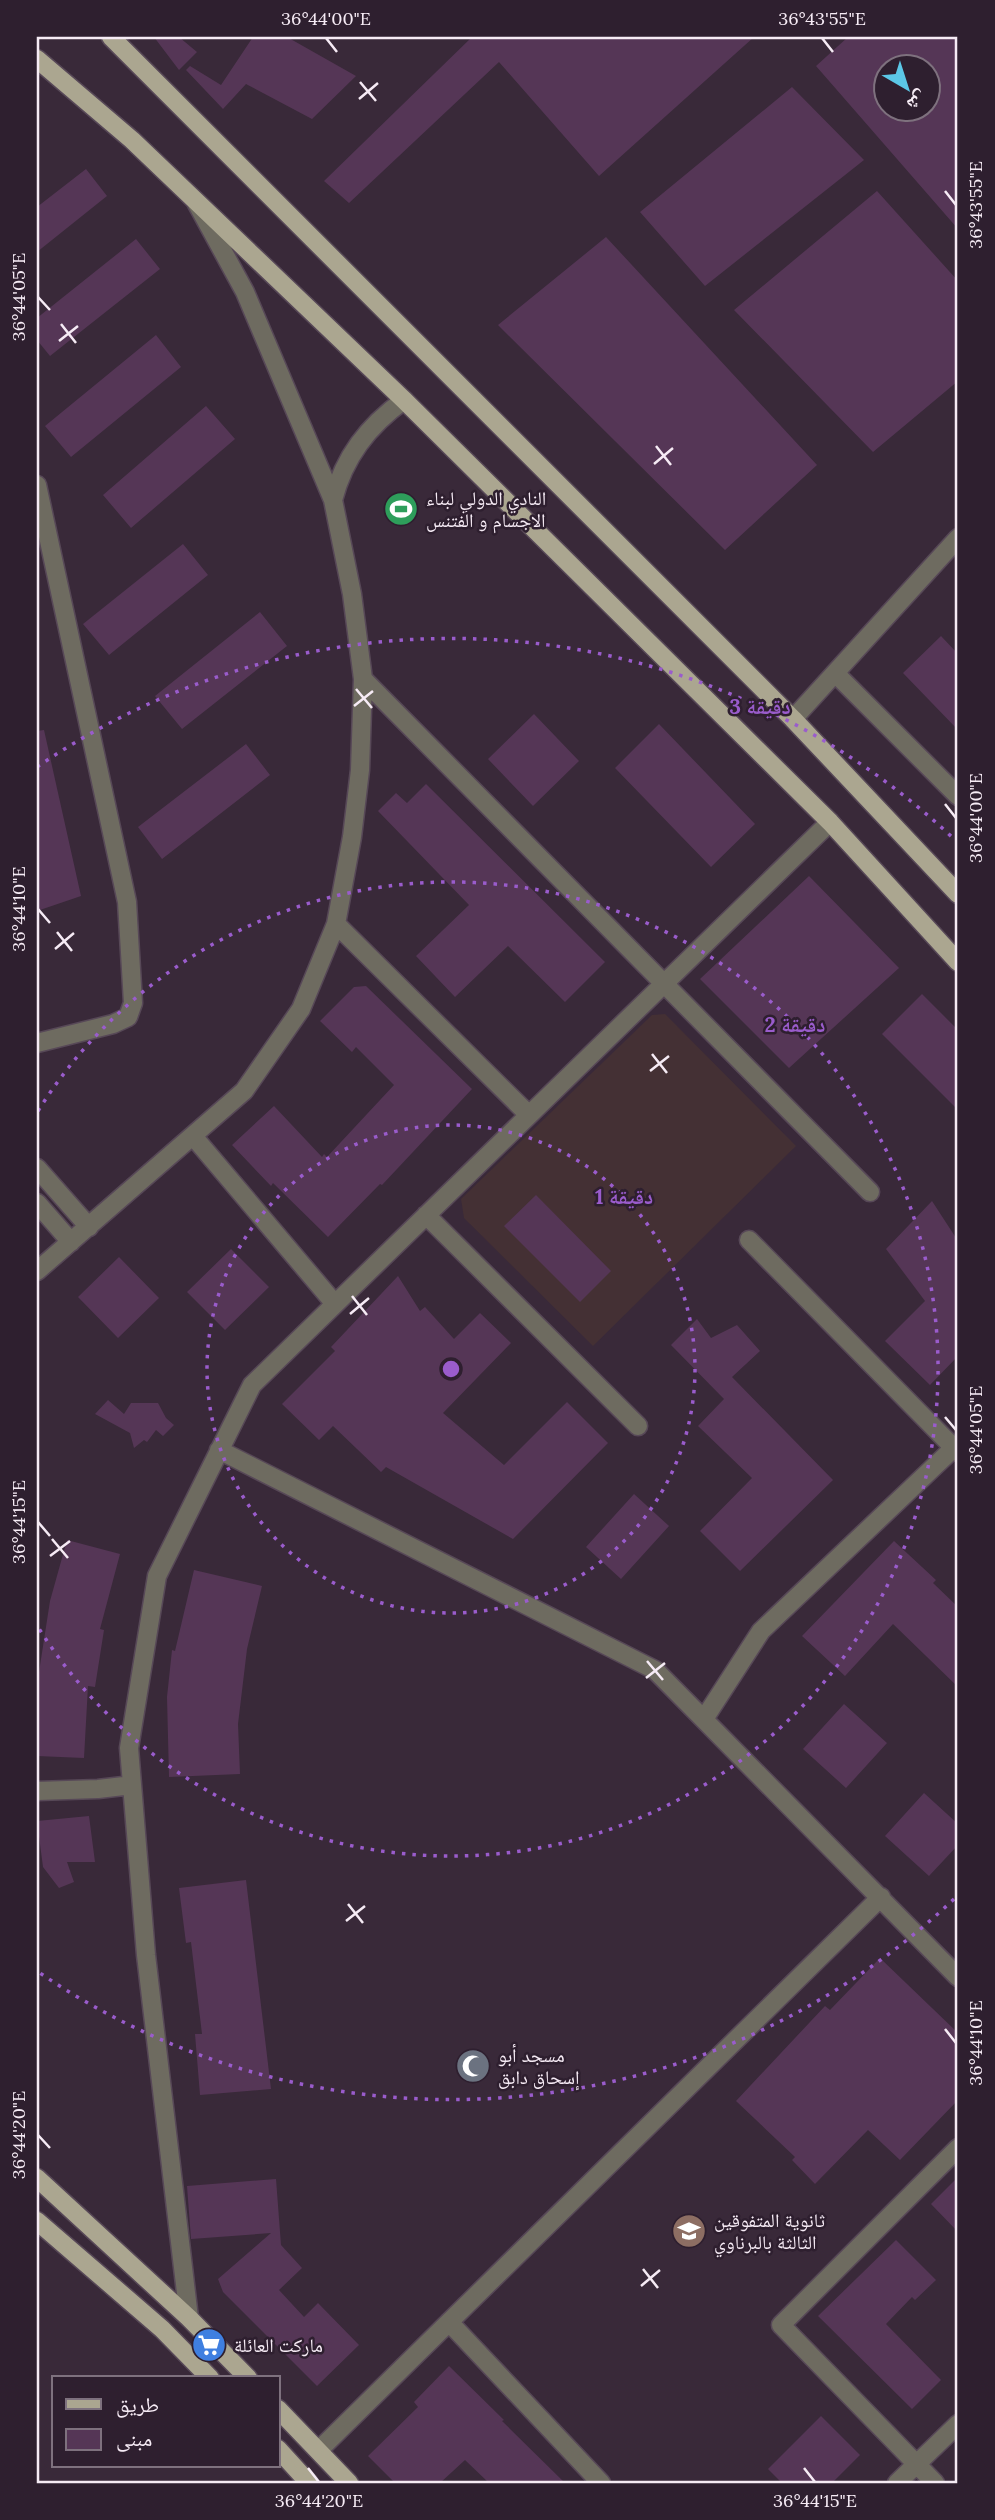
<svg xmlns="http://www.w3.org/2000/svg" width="995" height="2520" font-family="Lora,'Noto Naskh Arabic',serif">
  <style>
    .education { fill: #443034 }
    .building { fill: #553656; fill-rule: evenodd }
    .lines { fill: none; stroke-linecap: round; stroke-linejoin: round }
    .minor-casing { stroke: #574857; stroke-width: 21 }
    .major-casing { stroke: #574857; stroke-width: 21 }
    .minor { stroke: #6e6b60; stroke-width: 18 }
    .major { stroke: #aba690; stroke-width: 18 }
    .ticks { fill: none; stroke: #f6ebf5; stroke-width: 2.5 }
    .ring { fill: none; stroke: #9a5ccc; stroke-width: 3.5; stroke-dasharray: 3.5 7 }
    .labels { text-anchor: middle; stroke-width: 5; stroke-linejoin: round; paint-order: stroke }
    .poi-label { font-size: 19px; fill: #f6ebf5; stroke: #2e1f2f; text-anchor: start }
    .centre { fill: #9a5ccc; stroke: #2e1f2f; stroke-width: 3.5 }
    .ring-label { font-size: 21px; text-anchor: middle; font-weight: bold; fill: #9a5ccc; stroke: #2e1f2f; stroke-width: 5; stroke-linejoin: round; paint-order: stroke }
    .neatline { fill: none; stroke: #f6ebf5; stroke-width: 2.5 }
    .ticks-label { font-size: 18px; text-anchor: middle; fill: #f6ebf5 }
  </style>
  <rect width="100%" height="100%" fill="#392939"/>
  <!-- education -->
  <path class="education" d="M 665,1014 L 796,1146 L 593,1346 L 464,1218 L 461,1199 L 652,1015 Z"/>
  <!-- building -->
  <path class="building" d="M 154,37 L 179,37 L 197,52 L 179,70 Z
    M 253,37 L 287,37 L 356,76 L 312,119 L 246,84 L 223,109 L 186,70 L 190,66 L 221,85 Z
    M 472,37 L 754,37 L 599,176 L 499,62 L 349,203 L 324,181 Z
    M 848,37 L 958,37 L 958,229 L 816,66 ZM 886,66 L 928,66 L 928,108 L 886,108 Z
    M 792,87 L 864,160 L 705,286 L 640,212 Z
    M 86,169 L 107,196 L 37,252 L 37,207 Z
    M 877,191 L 958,281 L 958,381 L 873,452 L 734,310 Z
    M 606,237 L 817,465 L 725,550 L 498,325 Z
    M 136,239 L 160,269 L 50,356 L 37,340 L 37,318 Z
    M 156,335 L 181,367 L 71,457 L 45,426 Z
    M 206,406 L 235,439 L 131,528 L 103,495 Z
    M 183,544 L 208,575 L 109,655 L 83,624 Z
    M 260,612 L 287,646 L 182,729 L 155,696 Z
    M 941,636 L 958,654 L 958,730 L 903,673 Z
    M 534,714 L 579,761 L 533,806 L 488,759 Z
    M 659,724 L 755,824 L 711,867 L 615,768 Z
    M 44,730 L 81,896 L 37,911 L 37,731 Z
    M 246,744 L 270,775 L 162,859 L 138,827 Z
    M 426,784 L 605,962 L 565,1002 L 508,946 L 455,997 L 416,956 L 469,905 L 378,811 L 396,793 L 407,803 Z
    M 809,876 L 899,968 L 789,1068 L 700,979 Z
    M 366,986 L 472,1089 L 382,1185 L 380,1184 L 328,1237 L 273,1183 L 271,1186 L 232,1145 L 274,1106 L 322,1157 L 324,1154 L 327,1157 L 394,1085 L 356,1047 L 352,1052 L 320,1021 L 354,987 Z
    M 922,994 L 958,1030 L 958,1110 L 882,1034 Z
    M 536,1195 L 611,1271 L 580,1302 L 504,1226 Z
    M 932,1201 L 958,1241 L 958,1356 L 930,1385 L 885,1341 L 925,1301 L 886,1249 Z
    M 231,1249 L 269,1287 L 225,1330 L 187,1292 Z
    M 119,1257 L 159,1298 L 118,1338 L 78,1297 Z
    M 398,1276 L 420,1311 L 425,1307 L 454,1339 L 480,1313 L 511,1343 L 443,1413 L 504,1465 L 567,1402 L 608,1443 L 513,1539 L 386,1467 L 381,1472 L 333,1426 L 319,1440 L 282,1404 L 335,1351 L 331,1347 Z
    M 697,1319 L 711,1338 L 737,1325 L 760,1351 L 732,1377 L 833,1480 L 740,1571 L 700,1531 L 752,1478 L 698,1426 L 724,1399 L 671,1345 Z
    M 108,1400 L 124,1414 L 131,1403 L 158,1403 L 166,1418 L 174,1425 L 163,1436 L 156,1430 L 147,1442 L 144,1440 L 134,1448 L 130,1433 L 95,1414 Z
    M 634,1494 L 669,1526 L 621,1579 L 586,1547 Z
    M 67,1540 L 120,1554 L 100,1629 L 104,1630 L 95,1687 L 88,1686 L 84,1758 L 37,1756 L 37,1685 L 50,1601 Z
    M 894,1541 L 936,1580 L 933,1583 L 958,1607 L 958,1687 L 893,1624 L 845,1676 L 802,1636 Z
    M 194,1570 L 262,1586 L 247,1649 L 238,1724 L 240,1774 L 169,1777 L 167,1697 L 172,1650 L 175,1651 Z
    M 844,1704 L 887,1743 L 846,1788 L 803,1749 Z
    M 924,1793 L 958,1824 L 958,1845 L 929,1876 L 885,1836 Z
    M 89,1816 L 95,1862 L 67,1862 L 74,1882 L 59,1888 L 43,1867 L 37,1821 Z
    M 246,1880 L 271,2089 L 200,2095 L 195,2034 L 202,2034 L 191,1942 L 186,1943 L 179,1888 Z
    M 880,1958 L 958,2033 L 958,2100 L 900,2160 L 868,2130 L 815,2184 L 792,2160 L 795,2157 L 736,2101 L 825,2006 L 830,2010 Z
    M 958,2177 L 958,2232 L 931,2204 Z
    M 276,2179 L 281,2245 L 302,2268 L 279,2290 L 304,2317 L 318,2303 L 359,2345 L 317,2386 L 223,2292 L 218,2279 L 271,2233 L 191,2239 L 187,2186 Z
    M 896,2240 L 936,2280 L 915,2300 L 912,2297 L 886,2324 L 941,2380 L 912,2409 L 818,2316 Z
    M 449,2366 L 504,2420 L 502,2421 L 565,2483 L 489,2483 L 465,2460 L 440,2483 L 395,2483 L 368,2456 L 418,2407 L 414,2402 Z
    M 821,2416 L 860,2455 L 832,2483 L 782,2483 L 768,2469 Z"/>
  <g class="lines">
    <!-- minor casing -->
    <g class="minor-casing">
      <path id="minor" d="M 37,485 L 127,902 L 133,1003 L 128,1017 L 113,1024 L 37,1043
        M 333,500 C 344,457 368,426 404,400
        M 836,674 L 958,796
        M 363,679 L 870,1192
        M 793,719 L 958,538
        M 336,924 L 529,1115
        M 193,1136 L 335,1304
        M 37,1168 L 89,1227
        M 37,1203 L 71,1242
        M 426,1215 L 638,1426
        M 749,1240 L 958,1452
        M 37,1271 L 244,1091 L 301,1009 L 336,924 L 352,837 L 360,770 L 363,679 L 352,594 L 333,500 L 245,292 L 197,204
        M 219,1450 L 655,1670 L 958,1977
        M 704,1719 L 761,1631 L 958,1444
        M 37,1791 L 98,1789 L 132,1785
        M 189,2318 L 146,1955 L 129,1748 L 157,1576 L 252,1385 L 830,822
        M 449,2322 L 601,2483
        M 319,2450 L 881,1897
        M 897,2483 L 958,2424
        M 935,2483 L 781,2325 L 958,2148"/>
    </g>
    <!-- major casing -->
    <g class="major-casing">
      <path id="major" d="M 111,37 L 793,719 L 958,894
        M 37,59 L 132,140 L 404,400 L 830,822 L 958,962
        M 37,2178 L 189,2318 L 248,2378
        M 37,2221 L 162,2329 L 210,2378
        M 278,2409 L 349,2483
        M 278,2449 L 309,2483"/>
    </g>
    <!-- minor -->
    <use href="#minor" class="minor"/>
    <!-- major -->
    <use href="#major" class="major"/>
  </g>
  <!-- ticks -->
  <path class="ticks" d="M 326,38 L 337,52M 822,38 L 833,52M 360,82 L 376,101M 359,99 L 378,83M 945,191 L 956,205M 38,297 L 50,310M 61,324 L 76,343M 59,341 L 78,326M 656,446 L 671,465M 654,464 L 673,448M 356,689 L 372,708M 354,706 L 373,691M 945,804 L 956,818M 38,909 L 50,923M 57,932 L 72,951M 55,949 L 74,933M 652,1054 L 667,1073M 650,1071 L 669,1056M 352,1296 L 367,1315M 350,1314 L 369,1298M 945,1417 L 956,1430M 38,1522 L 50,1536M 52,1539 L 68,1558M 50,1556 L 70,1541M 647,1661 L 663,1680M 646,1678 L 665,1663M 348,1904 L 363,1923M 346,1921 L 365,1906M 945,2029 L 956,2043M 38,2135 L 50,2148M 643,2269 L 658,2288M 641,2286 L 660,2270M 308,2468 L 319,2482M 804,2468 L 815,2482"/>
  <!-- distance rings -->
  <g class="ring">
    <circle cx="451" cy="1369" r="244"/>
    <path d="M38 1111A487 487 0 1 1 38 1627"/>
    <path d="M954 1899A731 731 0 0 1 37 1971M37 767A731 731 0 0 1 954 839"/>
  </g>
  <!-- icons -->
  <defs>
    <g id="stadium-disc" transform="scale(1.75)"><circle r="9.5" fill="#2e9e5b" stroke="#2e1f2f"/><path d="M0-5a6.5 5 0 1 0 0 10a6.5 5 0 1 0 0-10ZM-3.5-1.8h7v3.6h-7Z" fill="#fff"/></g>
    <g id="mosque-disc" transform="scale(1.75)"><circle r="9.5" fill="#6b7280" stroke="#2e1f2f"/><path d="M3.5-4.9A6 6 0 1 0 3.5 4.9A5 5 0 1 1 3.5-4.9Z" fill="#fff"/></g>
    <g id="school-disc" transform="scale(1.75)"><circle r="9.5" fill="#8d6e63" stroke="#2e1f2f"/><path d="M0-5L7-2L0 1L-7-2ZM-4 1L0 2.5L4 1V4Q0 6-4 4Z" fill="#fff"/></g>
    <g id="supermarket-disc" transform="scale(1.75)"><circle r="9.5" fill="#3f7fe0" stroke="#2e1f2f"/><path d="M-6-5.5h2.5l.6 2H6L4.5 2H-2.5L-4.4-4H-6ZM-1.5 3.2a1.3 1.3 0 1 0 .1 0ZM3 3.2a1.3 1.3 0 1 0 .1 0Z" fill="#fff"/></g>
  </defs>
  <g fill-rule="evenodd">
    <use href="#stadium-disc" x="401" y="509"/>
    <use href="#mosque-disc" x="473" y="2066"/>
    <use href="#school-disc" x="689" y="2231"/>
    <use href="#supermarket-disc" x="209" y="2345"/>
  </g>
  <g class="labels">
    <!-- poi labels -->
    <g class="poi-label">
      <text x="426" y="505">النادي الدولي لبناء<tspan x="426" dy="22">الاجسام و الفتنس</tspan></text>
      <text x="498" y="2062">مسجد أبو<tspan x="498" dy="22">إسحاق دابق</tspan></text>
      <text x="714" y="2227">ثانوية المتفوقين<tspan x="714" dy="22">الثالثة بالبرناوي</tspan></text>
      <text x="234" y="2352">ماركت العائلة</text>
    </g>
  </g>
  <circle cx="451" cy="1369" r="10" class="centre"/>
  <g class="ring-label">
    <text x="760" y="714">3 دقيقة</text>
    <text x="795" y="1032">2 دقيقة</text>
    <text x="624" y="1204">1 دقيقة</text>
  </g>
  <!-- border -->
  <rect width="995" height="2520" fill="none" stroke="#2e1f2f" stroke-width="77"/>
  <!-- legend -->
  <rect x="52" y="2376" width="228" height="91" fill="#2e1f2f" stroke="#7e717e" stroke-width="2"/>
  <rect x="66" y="2399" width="35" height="10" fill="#aba690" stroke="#7e717e" stroke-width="2"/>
  <text x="116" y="2412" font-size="21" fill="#f6ebf5">طريق</text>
  <rect x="66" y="2429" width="35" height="21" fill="#553656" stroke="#7e717e" stroke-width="2"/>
  <text x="116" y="2446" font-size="21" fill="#f6ebf5">مبنى</text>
  <!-- north arrow -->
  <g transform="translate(907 88) rotate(141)"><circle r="33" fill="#2e1f2f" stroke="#7e717e" stroke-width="2"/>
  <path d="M0-5L12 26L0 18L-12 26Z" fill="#5cc7e7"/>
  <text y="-10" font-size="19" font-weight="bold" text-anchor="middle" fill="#f6ebf5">ش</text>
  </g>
  <rect x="38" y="38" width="918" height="2444" class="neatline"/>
  <g class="ticks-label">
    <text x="326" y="25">36°44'00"E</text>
    <text x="822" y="25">36°43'55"E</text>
    <text transform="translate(976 205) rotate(-90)" y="6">36°43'55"E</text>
    <text transform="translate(19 297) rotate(-90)" y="6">36°44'05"E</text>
    <text transform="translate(976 818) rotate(-90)" y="6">36°44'00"E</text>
    <text transform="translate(19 909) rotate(-90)" y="6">36°44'10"E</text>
    <text transform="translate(976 1430) rotate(-90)" y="6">36°44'05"E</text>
    <text transform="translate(19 1522) rotate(-90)" y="6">36°44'15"E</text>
    <text transform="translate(976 2043) rotate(-90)" y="6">36°44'10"E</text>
    <text transform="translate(19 2135) rotate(-90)" y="6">36°44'20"E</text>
    <text x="319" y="2507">36°44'20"E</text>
    <text x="815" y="2507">36°44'15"E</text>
  </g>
</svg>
